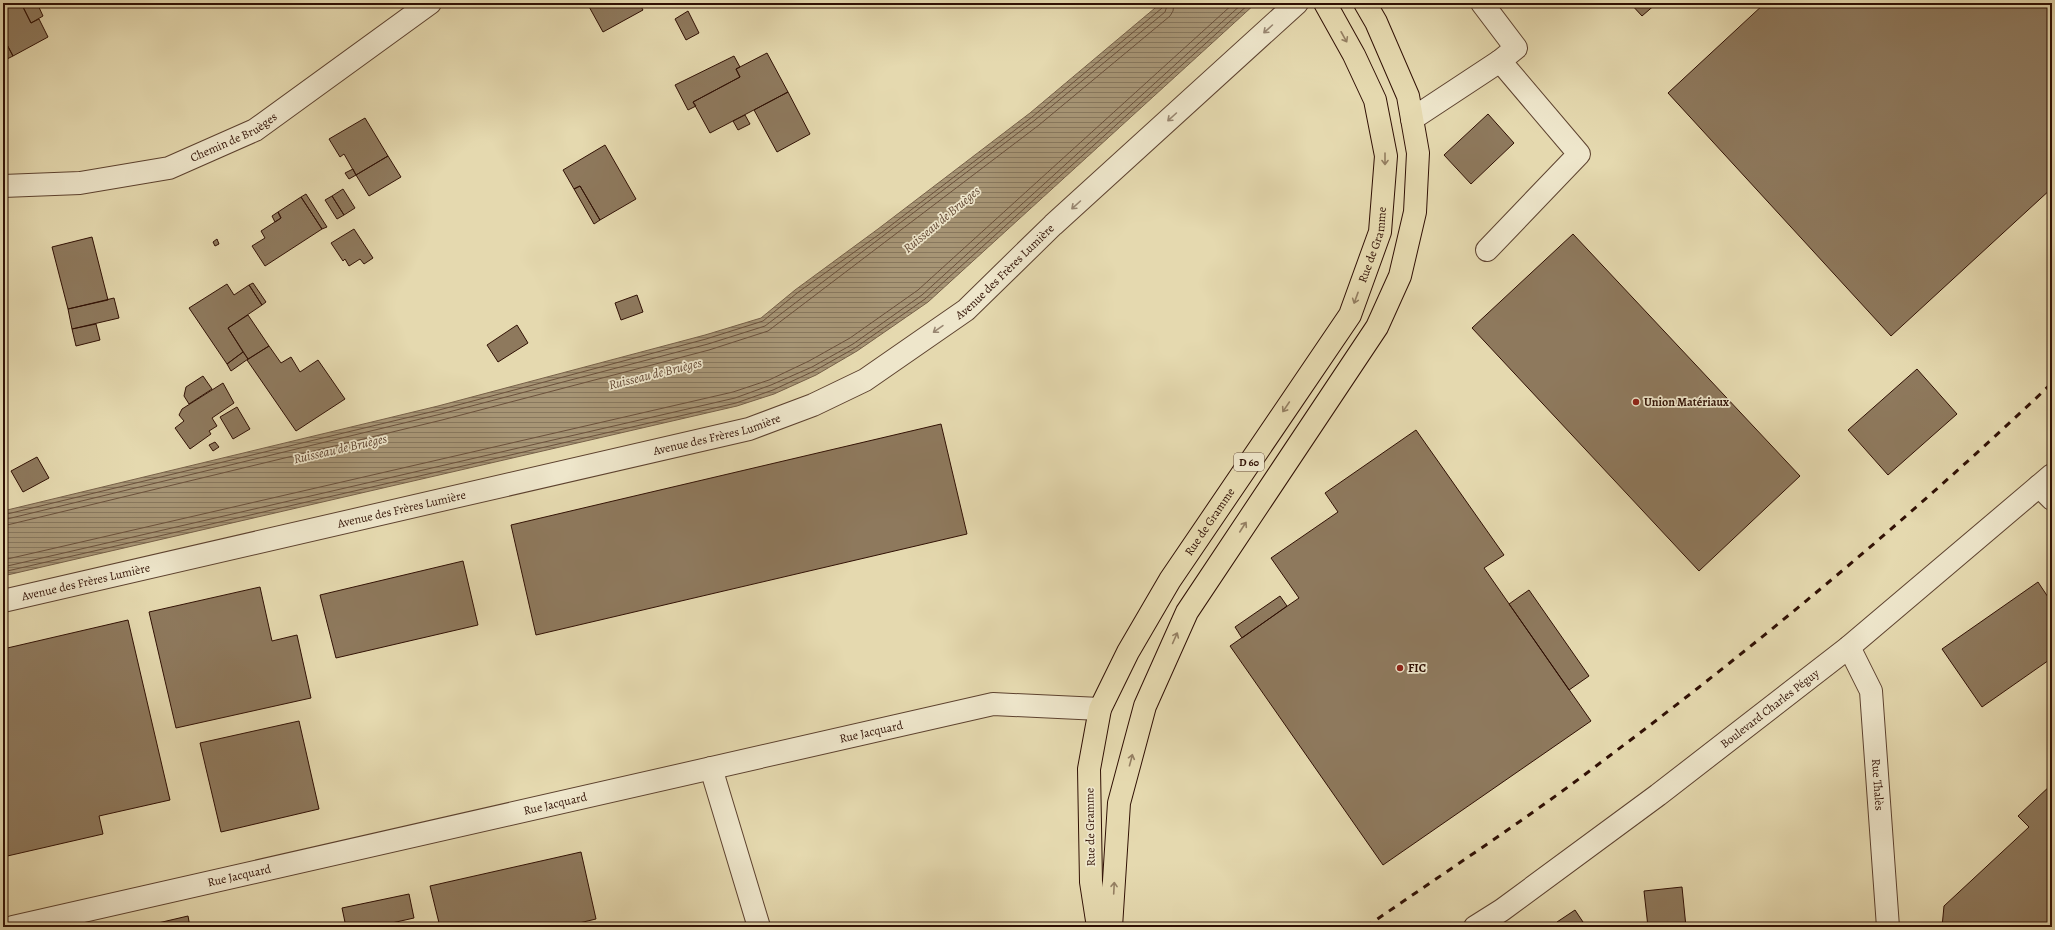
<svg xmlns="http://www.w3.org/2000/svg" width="2055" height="930" font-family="Alegreya,serif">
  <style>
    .water { fill: url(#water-rules); stroke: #776048 }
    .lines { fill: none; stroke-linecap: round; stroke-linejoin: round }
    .shore { stroke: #6c523c; stroke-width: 1 }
    .building { fill: #8e795d; stroke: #301004 }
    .minor-casing { stroke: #5d422f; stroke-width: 24 }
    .major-casing { stroke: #301004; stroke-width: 24 }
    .minor { stroke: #eee6cb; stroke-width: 22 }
    .major { stroke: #e5d9af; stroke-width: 22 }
    .rail { stroke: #301004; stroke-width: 3; stroke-dasharray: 7 7; stroke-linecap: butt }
    .oneway { stroke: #988671 }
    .oneway2 { stroke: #947f62 }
    .poi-dot { fill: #8f2418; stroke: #eee6cb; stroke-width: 1.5 }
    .labels { text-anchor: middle; stroke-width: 3.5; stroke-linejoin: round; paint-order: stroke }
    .shield { fill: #eee6cb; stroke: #695040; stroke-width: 1 }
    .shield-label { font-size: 11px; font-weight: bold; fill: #301004 }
    .street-label { font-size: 12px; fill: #301004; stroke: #eee6cb }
    .poi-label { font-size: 12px; font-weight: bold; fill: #301004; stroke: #eee6cb; text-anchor: start }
    .water-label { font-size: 13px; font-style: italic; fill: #604531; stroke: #eee6cb }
  </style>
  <defs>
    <pattern id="water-rules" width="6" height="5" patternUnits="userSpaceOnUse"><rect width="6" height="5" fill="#a79575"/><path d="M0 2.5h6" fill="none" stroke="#88785e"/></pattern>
  </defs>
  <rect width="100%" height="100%" fill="#e5d9af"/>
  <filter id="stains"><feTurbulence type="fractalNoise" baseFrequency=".005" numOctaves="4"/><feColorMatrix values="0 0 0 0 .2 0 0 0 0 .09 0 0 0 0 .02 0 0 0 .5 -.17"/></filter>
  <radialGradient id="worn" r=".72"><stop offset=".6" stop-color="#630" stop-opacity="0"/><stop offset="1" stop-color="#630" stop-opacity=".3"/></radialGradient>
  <!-- water -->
  <path class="water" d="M 1161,3 L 1256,3 L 928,302 L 857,351 L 816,375 L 774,394 L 737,406 L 3,576 L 3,511 L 438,406 L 705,335 L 761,318 L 795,290 L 878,229 L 1030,113 Z"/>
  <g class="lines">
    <!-- shore -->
    <path class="shore" d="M 3,515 L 439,410 L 706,339 L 763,321 L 797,293 L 881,233 L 1032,117 L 1162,8 L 1163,3
      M 3,520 L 441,414 L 708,344 L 765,326 L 1035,120 L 1165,12 L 1168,3
      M 3,526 L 442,420 L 709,350 L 768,331 L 1039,125 L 1170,16 L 1173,11 L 1174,3
      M 3,560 L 733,392 L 769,380 L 809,361 L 850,338 L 918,290 L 1234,3
      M 3,567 L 735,398 L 771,385 L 812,367 L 853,344 L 922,295 L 1243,3
      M 3,572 L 736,403 L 773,390 L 814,371 L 855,348 L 925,299 L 1250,3"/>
  </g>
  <!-- building -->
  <path class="building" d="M 3,3 L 21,3 L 31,23 L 39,19 L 48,37 L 13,56 L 3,37 Z
    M 21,3 L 37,3 L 43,16 L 31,23 Z
    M 587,3 L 639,3 L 643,10 L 603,32 Z
    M 1630,3 L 1657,3 L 1642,16 Z
    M 1765,3 L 2052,3 L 2052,188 L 1891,336 L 1668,93 Z
    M 688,11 L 699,33 L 686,40 L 675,19 Z
    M 3,37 L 13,56 L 3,61 Z
    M 767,53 L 788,92 L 710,133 L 693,102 L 740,77 L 736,69 Z
    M 734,56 L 740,67 L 736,69 L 740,77 L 693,102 L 696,106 L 688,110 L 675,85 Z
    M 788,92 L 810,134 L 777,152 L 754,110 Z
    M 1488,114 L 1514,143 L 1471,184 L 1444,155 Z
    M 745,115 L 750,124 L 738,130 L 733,121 Z
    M 365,118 L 388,156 L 356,175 L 344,154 L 340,157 L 329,139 Z
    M 605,145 L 636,199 L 600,220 L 580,186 L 574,189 L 563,170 Z
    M 388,156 L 401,177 L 369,196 L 356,175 Z
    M 353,169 L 356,175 L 349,179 L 345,173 Z
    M 580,186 L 600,220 L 594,224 L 574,189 Z
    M 343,189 L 355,208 L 344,215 L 332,196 Z
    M 306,194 L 327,227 L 322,229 L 301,197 Z
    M 332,196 L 344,215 L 337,219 L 325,200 Z
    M 301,197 L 322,229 L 265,266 L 252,246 L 265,238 L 261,231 L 281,218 L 278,212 Z
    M 278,212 L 281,218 L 275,222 L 272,216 Z
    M 354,229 L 373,258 L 364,264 L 360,259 L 349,266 L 345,259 L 343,261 L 331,243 Z
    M 1573,234 L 1800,476 L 1699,571 L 1472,328 Z
    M 92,237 L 108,300 L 68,309 L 52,247 Z
    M 217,239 L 219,244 L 215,246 L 213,242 Z
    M 253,283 L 266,302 L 262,305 L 249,285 Z
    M 227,284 L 234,295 L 249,285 L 262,305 L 228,328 L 243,352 L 227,364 L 189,308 Z
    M 637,295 L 643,312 L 621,320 L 615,303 Z
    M 114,298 L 119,318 L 72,329 L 68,309 Z
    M 248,315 L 269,346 L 248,359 L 228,328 Z
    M 96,324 L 100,340 L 76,346 L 72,329 Z
    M 517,325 L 528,343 L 498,362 L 487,345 Z
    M 269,346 L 281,363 L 291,357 L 300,372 L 318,360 L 345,399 L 296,431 L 247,360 Z
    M 243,352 L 248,359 L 231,371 L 227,364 Z
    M 1917,369 L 1957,414 L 1888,475 L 1848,430 Z
    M 203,376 L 212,389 L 189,404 L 184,396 L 186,387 Z
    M 223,383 L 234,403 L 212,418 L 217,426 L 209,431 L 211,434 L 190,449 L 175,428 L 184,421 L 179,415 L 182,409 Z
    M 237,407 L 250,429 L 233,439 L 220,417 Z
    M 941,424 L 967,534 L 536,635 L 511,525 Z
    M 1416,430 L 1504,555 L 1484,568 L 1591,721 L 1383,865 L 1230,646 L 1299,598 L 1271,558 L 1338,512 L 1325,493 Z
    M 215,442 L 219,447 L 213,451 L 209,445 Z
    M 37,457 L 49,478 L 23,492 L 11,471 Z
    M 463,561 L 478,625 L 336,658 L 320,595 Z
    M 2038,582 L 2052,603 L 2052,658 L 1982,707 L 1942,649 Z
    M 260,587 L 272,641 L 297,635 L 311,698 L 176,728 L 149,612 Z
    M 1529,590 L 1589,676 L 1569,690 L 1509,604 Z
    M 1280,596 L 1287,606 L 1242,638 L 1235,627 Z
    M 128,620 L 170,800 L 99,816 L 103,834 L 3,857 L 3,649 Z
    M 299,721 L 319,809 L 221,832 L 200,743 Z
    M 2052,784 L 2052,927 L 1942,927 L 1944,906 L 2029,827 L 2018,816 Z
    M 581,852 L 596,919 L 562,927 L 440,927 L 430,886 Z
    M 1682,887 L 1686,927 L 1648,927 L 1644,891 Z
    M 409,894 L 414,918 L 374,927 L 346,927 L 342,908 Z
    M 1575,910 L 1583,922 L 1575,927 L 1560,927 L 1557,922 Z
    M 188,916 L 190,927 L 159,927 L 158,923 Z"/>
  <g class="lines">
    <!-- minor casing -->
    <g class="minor-casing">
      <g id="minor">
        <path d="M 1412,119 L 1500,61 L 1516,48 L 1482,3"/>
        <path id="s1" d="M 3,186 L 80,183 L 169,168 L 255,130 L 430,3"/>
        <path d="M 1487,250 L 1579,154 L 1500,61"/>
        <path d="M 2039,486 L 2052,499"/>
        <path id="s2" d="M 3,601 L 749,429 L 813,405 L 865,380 L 966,310 L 1053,225 L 1297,3"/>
        <path id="s3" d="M 1849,647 L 1871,691 L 1888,927"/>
        <path d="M 711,768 L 759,927"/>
        <path id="s4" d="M 13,927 L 993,704 L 1100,709"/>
        <path id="s5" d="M 1475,927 L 1502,910 L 1658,795 L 1849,647 L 2052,475"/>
      </g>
    </g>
    <!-- major casing -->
    <g class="major-casing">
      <g id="major">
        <path id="s6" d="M 1098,927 L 1091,882 L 1089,769 L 1100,709 L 1128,652 L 1170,580 L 1350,315 L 1380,232 L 1386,156 L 1375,100 L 1354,55 L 1325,3"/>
        <path d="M 1111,927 L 1119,803 L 1145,706 L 1187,612 L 1377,327 L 1400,276 L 1415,212 L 1418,153 L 1408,96 L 1376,22 L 1365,3"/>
      </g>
    </g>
    <!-- minor -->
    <use href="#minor" class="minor"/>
    <!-- major -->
    <use href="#major" class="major"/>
    <!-- rail -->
    <path class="rail" d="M 1366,927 C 1445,872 1527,819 1604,760 C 1760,643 1910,518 2052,383"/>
  </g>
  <!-- one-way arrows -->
  <defs><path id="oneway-shaft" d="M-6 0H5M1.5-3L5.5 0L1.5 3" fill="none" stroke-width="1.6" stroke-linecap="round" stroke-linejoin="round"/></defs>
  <g class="oneway">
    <use href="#oneway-shaft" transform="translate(1268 29) rotate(138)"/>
    <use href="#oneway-shaft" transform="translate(1172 117) rotate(138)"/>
    <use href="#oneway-shaft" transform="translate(1076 205) rotate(138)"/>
    <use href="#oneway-shaft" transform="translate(938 329) rotate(145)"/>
  </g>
  <g class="oneway2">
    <use href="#oneway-shaft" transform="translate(1344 37) rotate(61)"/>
    <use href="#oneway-shaft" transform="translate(1385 159) rotate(90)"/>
    <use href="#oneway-shaft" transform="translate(1356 298) rotate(110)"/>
    <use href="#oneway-shaft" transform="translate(1286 407) rotate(124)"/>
    <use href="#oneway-shaft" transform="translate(1243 527) rotate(-57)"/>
    <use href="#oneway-shaft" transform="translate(1175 638) rotate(-66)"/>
    <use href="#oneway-shaft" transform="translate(1131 760) rotate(-75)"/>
    <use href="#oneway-shaft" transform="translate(1114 888) rotate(-87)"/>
  </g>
  <!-- markers -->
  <g class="poi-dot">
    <circle cx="1636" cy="402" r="4"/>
    <circle cx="1400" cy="668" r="4"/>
  </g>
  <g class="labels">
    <!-- shield labels -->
    <rect class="shield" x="1234" y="453" width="30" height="18" rx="3"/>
    <g class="shield-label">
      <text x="1249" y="466">D 60</text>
    </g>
    <!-- street labels -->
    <g class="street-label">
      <text dy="4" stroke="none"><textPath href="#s1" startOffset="239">Chemin de Bruèges</textPath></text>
      <text dy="4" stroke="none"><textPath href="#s6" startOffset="761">Rue de Gramme</textPath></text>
      <text dy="4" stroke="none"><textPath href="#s2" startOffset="1069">Avenue des Frères Lumière</textPath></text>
      <text dy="4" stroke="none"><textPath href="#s2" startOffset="733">Avenue des Frères Lumière</textPath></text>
      <text dy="4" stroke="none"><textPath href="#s2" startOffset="409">Avenue des Frères Lumière</textPath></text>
      <text dy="4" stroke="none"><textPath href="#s6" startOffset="437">Rue de Gramme</textPath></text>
      <text dy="4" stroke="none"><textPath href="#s2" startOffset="85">Avenue des Frères Lumière</textPath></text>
      <text dy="4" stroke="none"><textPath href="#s5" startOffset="367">Boulevard Charles Péguy</textPath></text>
      <text dy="4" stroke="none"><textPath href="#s4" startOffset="880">Rue Jacquard</textPath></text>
      <text dy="4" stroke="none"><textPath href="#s3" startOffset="143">Rue Thalès</textPath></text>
      <text dy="4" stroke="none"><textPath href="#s4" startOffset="556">Rue Jacquard</textPath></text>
      <text transform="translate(1090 827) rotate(-91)" y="4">Rue de Gramme</text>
      <text dy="4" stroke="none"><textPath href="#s4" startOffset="232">Rue Jacquard</textPath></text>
    </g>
    <!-- poi labels -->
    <g class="poi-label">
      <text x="1644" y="406">Union Matériaux</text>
      <text x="1408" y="672">FIC</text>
    </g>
    <!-- water labels -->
    <g class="water-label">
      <text transform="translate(941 219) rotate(-40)" y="5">Ruisseau de Bruèges</text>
      <text transform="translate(655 373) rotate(-14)" y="5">Ruisseau de Bruèges</text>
      <text transform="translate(340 448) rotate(-13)" y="5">Ruisseau de Bruèges</text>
    </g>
  </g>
  <!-- margin -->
  <rect width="2055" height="930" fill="none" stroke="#e5d9af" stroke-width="16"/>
  <rect x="4" y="4" width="2047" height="922" fill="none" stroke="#301004" stroke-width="2"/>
  <rect x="8" y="8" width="2039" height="914" fill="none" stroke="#301004"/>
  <rect width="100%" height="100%" filter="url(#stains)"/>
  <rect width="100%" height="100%" fill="url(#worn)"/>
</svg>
